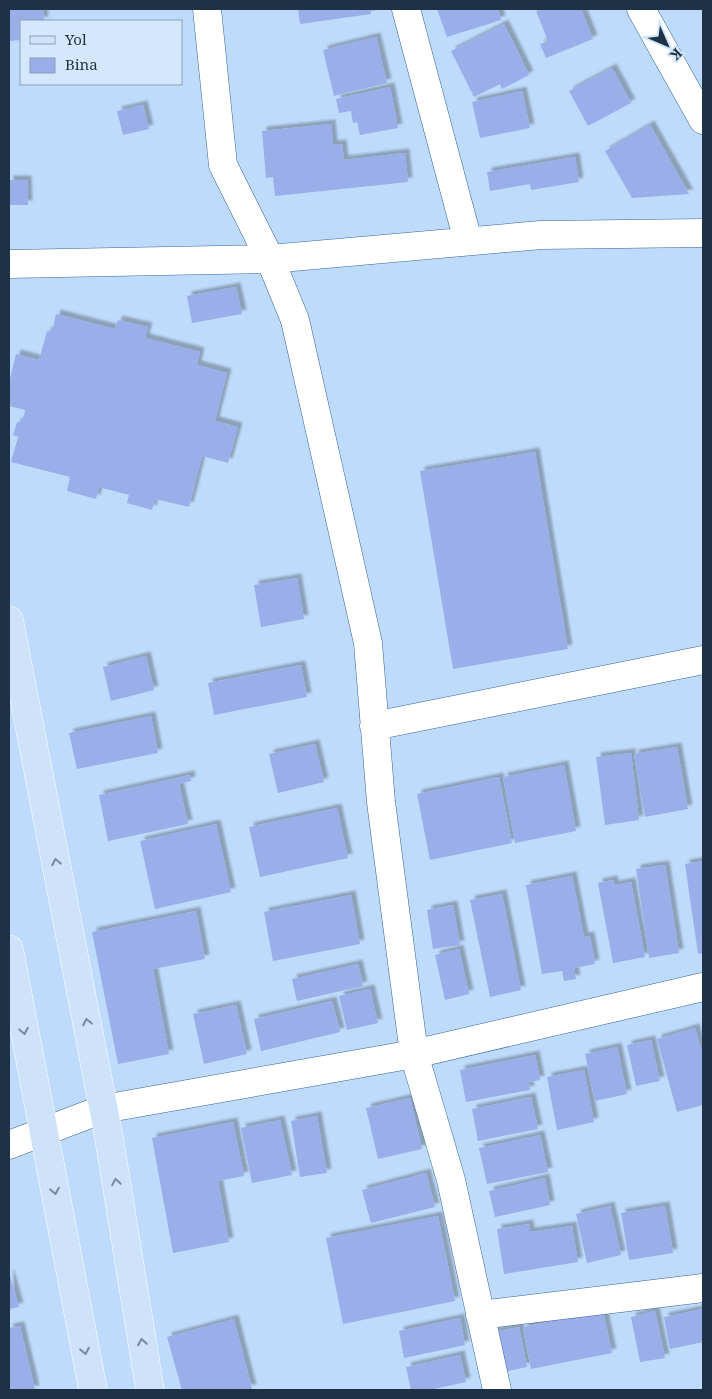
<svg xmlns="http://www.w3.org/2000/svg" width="712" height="1399" font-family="'Noto Serif',serif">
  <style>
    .building { fill: #9aaeea; filter: url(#shadow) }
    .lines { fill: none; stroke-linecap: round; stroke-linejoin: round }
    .minor-casing { stroke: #376593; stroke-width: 29 }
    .major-casing { stroke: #fff; stroke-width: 29 }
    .minor { stroke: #fff; stroke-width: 28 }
    .major { stroke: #cee3f9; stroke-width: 28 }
    .oneway { stroke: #768aa0 }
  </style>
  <defs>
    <filter id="shadow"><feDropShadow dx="4.5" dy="-4.5" stdDeviation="1" flood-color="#0004"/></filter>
  </defs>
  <rect width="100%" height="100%" fill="#bedbfb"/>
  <!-- building -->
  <path class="building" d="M 9,9 L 43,9 L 44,21 L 21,21 L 21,40 L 9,41 Z
    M 298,9 L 371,9 L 371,14 L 300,24 Z
    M 437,9 L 498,9 L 501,20 L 447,37 Z
    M 543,9 L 581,9 L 593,39 L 546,58 L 540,44 L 548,41 L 536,11 Z
    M 504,24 L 529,75 L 502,89 L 500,84 L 474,97 L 451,51 Z
    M 376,37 L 387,83 L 334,96 L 323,50 Z
    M 612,68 L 631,103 L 588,126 L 569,91 Z
    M 390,87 L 398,128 L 360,135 L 357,122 L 353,123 L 351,111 L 339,113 L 336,99 Z
    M 522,91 L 530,128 L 480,138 L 472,102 Z
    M 143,105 L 149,129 L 123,135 L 117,111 Z
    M 331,124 L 333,145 L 342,144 L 344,160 L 405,153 L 408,182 L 275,196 L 273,177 L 266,178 L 262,131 Z
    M 650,125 L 689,194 L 632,198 L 605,151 Z
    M 575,157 L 579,182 L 531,190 L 530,184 L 490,191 L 487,172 Z
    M 9,180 L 27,180 L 28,205 L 9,205 Z
    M 236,287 L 242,314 L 192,323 L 187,296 Z
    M 56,314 L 115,329 L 118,320 L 148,327 L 145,338 L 200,352 L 197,365 L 227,373 L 215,421 L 238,427 L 228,463 L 202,456 L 189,507 L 155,499 L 152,510 L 127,503 L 129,495 L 99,487 L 96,499 L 67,491 L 70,477 L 11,462 L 18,437 L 13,435 L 17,422 L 22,423 L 25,410 L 9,406 L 9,383 L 16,354 L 39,360 L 47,331 L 52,332 Z
    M 535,452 L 568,649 L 453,669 L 420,471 Z
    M 297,578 L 304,619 L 261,627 L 254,585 Z
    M 146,656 L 154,690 L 111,701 L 103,667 Z
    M 301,665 L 307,697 L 214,715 L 208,683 Z
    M 151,716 L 158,753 L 77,769 L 69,733 Z
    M 315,744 L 324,782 L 278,793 L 269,754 Z
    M 677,747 L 688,809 L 645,817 L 634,754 Z
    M 631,753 L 639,820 L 605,825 L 596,757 Z
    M 564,765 L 576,831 L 515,843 L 503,777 Z
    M 190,775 L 191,781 L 179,784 L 188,824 L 108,841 L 99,795 Z
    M 499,777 L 512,843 L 430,860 L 417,794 Z
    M 337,808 L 348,858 L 260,877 L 249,827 Z
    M 216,824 L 231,892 L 155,909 L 140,841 Z
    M 703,861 L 703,953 L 698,954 L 685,864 Z
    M 665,865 L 679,953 L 649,958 L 636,869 Z
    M 572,876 L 584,937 L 590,936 L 595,964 L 574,968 L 576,979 L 564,981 L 562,971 L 542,974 L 526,885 Z
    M 613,880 L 614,885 L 631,882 L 645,957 L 613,963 L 598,883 Z
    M 502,894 L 521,990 L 490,997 L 470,900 Z
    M 351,895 L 360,944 L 273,961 L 264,912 Z
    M 453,905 L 460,945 L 433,949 L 427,910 Z
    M 196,911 L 205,959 L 153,969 L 169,1054 L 118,1064 L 92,932 Z
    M 459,949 L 469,994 L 445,1000 L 435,955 Z
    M 358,964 L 363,986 L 297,1001 L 292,979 Z
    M 370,989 L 378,1023 L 347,1030 L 339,996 Z
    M 332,1001 L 340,1032 L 261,1051 L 254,1019 Z
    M 236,1005 L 247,1054 L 204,1064 L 193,1014 Z
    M 695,1028 L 703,1056 L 703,1105 L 677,1112 L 657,1039 Z
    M 651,1040 L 660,1081 L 636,1086 L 627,1045 Z
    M 617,1047 L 627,1094 L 595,1101 L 585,1054 Z
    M 535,1055 L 540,1080 L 529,1082 L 530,1090 L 466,1102 L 460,1070 Z
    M 584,1070 L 594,1122 L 557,1130 L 547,1077 Z
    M 531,1097 L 538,1129 L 478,1141 L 472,1109 Z
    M 410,1098 L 422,1149 L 378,1159 L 366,1108 Z
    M 317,1116 L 327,1173 L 300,1177 L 291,1121 Z
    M 280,1120 L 292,1175 L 252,1183 L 241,1128 Z
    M 233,1122 L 244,1176 L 218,1181 L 229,1242 L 173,1253 L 152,1138 Z
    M 540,1135 L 548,1172 L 487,1184 L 479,1148 Z
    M 426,1173 L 435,1207 L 371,1223 L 362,1190 Z
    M 545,1178 L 550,1205 L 495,1217 L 489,1191 Z
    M 610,1206 L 621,1255 L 587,1263 L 576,1214 Z
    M 665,1206 L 673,1253 L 629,1260 L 621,1213 Z
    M 438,1216 L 455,1301 L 343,1324 L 326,1238 Z
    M 529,1224 L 530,1232 L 572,1226 L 578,1262 L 504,1274 L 497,1229 Z
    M 9,1272 L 19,1307 L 9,1309 Z
    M 703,1309 L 703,1342 L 670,1349 L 664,1317 Z
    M 603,1311 L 612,1353 L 531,1369 L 523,1327 Z
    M 655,1311 L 665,1358 L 640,1362 L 631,1317 Z
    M 460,1318 L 465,1345 L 404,1358 L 399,1331 Z
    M 234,1319 L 252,1389 L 182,1390 L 167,1337 Z
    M 20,1326 L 35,1390 L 9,1390 L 9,1328 Z
    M 519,1327 L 527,1367 L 498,1373 L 489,1333 Z
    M 460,1355 L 466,1382 L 429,1390 L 411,1390 L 406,1367 Z"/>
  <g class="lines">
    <!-- minor casing -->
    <g class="minor-casing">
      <path id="minor" d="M 207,9 L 223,165 L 270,259 L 295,320 L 368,643 L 381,802 L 414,1054 L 451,1180 L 497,1390
        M 406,9 L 468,241
        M 641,9 L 703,120
        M 9,264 L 270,259 L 541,235 L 703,233
        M 374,726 L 703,660
        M 9,1145 L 103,1109 L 414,1054 L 703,987
        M 480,1315 L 703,1288"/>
    </g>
    <!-- major casing -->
    <g class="major-casing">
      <path id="major" d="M 9,620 L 108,1132 L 150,1390
        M 9,949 L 93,1390"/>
    </g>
    <!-- minor -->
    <use href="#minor" class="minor"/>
    <!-- major -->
    <use href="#major" class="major"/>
  </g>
  <!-- one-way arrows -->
  <defs><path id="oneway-chevron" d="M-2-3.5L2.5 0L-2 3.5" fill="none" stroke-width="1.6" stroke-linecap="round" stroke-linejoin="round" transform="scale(1.25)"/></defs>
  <g class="oneway">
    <use href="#oneway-chevron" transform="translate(56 862) rotate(-101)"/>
    <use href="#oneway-chevron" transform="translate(87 1022) rotate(-101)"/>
    <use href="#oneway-chevron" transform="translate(24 1031) rotate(79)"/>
    <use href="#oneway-chevron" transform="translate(116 1182) rotate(-99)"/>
    <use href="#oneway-chevron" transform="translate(55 1191) rotate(79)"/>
    <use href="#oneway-chevron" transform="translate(142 1342) rotate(-99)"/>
    <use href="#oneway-chevron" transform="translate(85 1351) rotate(79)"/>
  </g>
  <!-- border -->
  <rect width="712" height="1399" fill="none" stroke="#1e3246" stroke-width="20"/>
  <!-- legend -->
  <rect x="20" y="20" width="162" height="65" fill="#d3e7fd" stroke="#8b9fb4"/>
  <rect x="30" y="36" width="25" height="8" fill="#cee3f9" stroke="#8b9fb4"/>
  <text x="65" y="45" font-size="15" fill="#1e3246">Yol</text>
  <rect x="30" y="58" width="25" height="15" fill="#9aaeea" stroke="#8b9fb4"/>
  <text x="65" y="70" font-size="15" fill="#1e3246">Bina</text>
  <!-- north arrow -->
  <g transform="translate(667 45) rotate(135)" stroke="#d3e7fd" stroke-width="4" paint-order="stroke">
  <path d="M0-4L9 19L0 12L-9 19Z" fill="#1e3246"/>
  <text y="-8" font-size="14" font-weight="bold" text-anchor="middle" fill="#1e3246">K</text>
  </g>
</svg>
